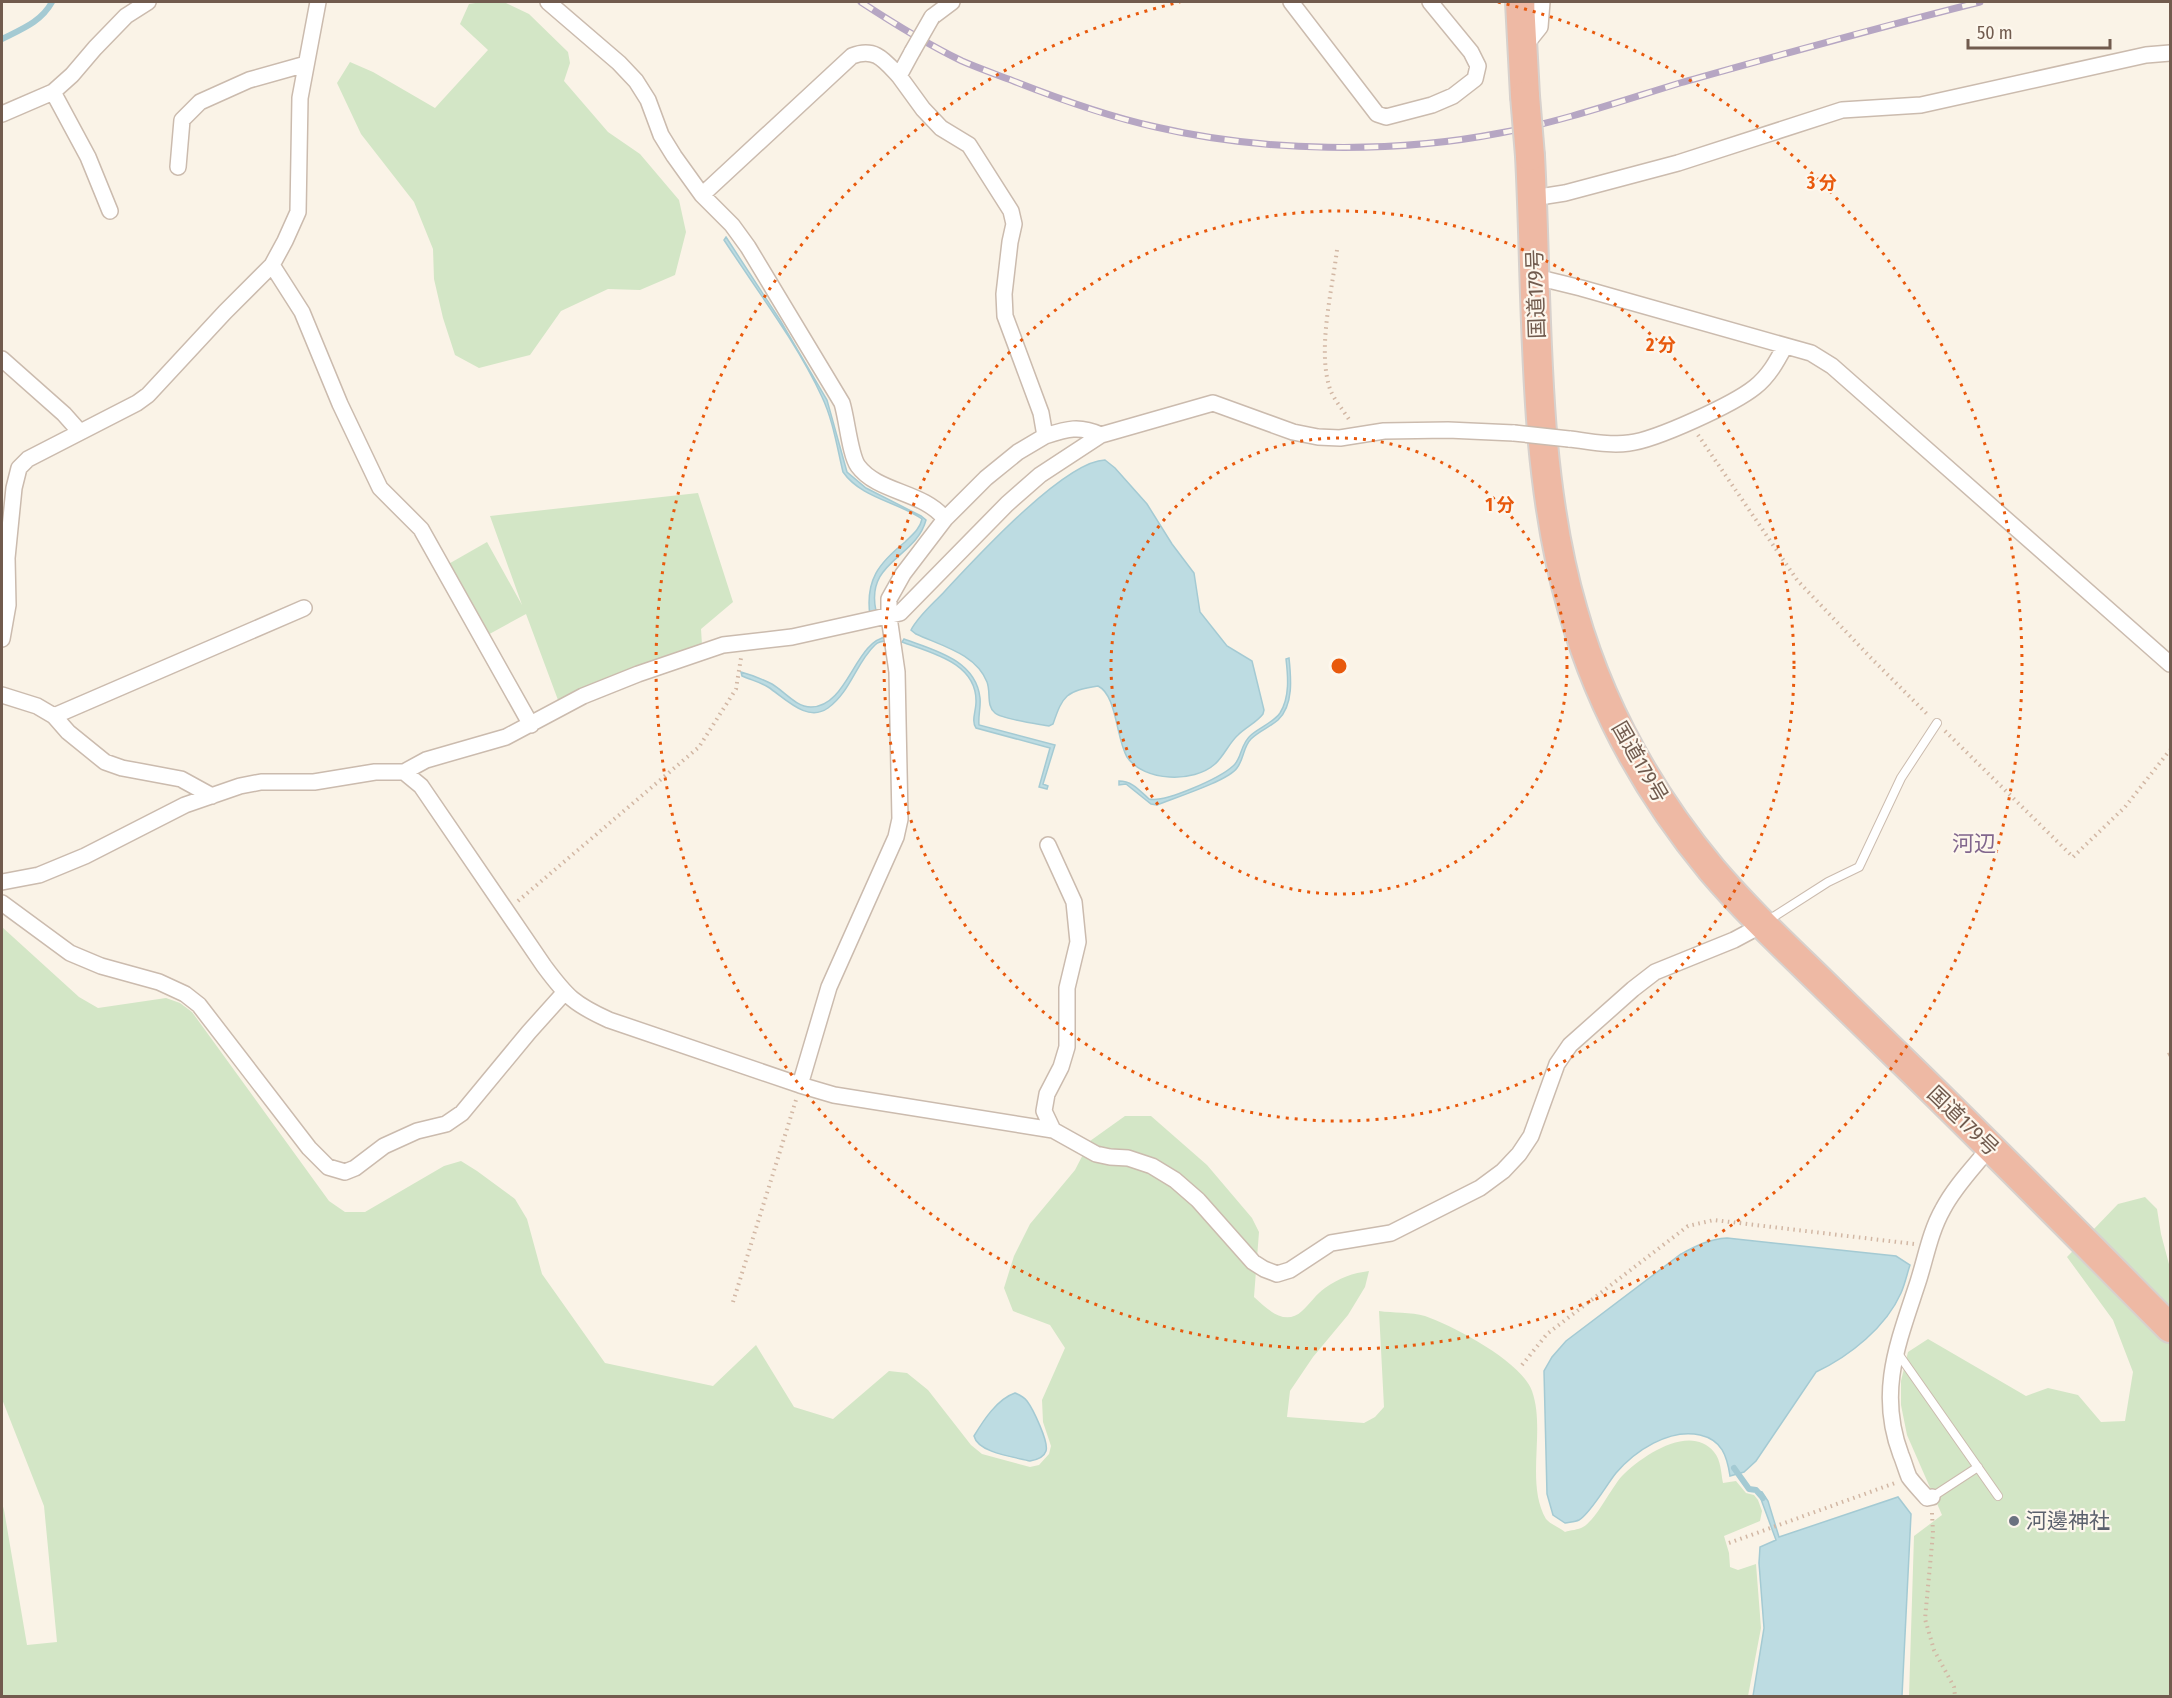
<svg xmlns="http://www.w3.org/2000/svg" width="2172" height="1698" font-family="'Fira Sans Condensed','Noto Sans JP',sans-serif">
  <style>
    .green { fill: #d3e6c6 }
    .water { fill: #bddce2; stroke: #a4cad3; stroke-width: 1.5 }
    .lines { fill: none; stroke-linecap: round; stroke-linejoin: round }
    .stream { stroke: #a4cad3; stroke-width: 6 }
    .lane-casing { stroke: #cbbbae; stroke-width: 10 }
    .street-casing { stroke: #cbbbae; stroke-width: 18 }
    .highway-casing { stroke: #d7d1cd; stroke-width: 32 }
    .path { stroke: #d2b7a4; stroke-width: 4; stroke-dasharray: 1.5 4.5; stroke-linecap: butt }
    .lane { stroke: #fff; stroke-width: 8 }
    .street { stroke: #fff; stroke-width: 15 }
    .highway { stroke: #eeb9a4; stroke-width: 28 }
    .rail-casing { stroke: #b6a6c3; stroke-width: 7 }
    .rail { stroke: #fdf7ed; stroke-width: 4.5; stroke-dasharray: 14; stroke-linecap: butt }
    .street-bridge-casing { stroke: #cbbbae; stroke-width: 18; stroke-linecap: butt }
    .highway-bridge-casing { stroke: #d7d1cd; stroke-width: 32; stroke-linecap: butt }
    .street-bridge { stroke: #fff; stroke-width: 15 }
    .highway-bridge { stroke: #eeb9a4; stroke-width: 28 }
    .ring { fill: none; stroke: #e8590c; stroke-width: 3; stroke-dasharray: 3 6 }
    .worship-dot { fill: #6b7280; stroke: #fdf7ed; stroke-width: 2 }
    .labels { text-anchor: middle; stroke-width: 4.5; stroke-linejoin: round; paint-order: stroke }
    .street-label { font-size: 21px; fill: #715b4e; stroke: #fdf7ed }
    .worship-label { font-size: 21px; fill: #5b616d; stroke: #fdf7ed; text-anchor: start }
    .neighbourhood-label { font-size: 22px; fill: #81668d; stroke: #fdf7ed }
    .centre { fill: #e8590c; stroke: #fdf7ed; stroke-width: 3 }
    .ring-label { font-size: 18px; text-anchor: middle; font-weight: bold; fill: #e8590c; stroke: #fdf7ed; stroke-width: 4.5; stroke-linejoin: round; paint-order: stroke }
  </style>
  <rect width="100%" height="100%" fill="#faf3e7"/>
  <!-- green -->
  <path class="green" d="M 482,2 L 504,2 L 529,14 L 568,52 L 570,63 L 564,81 L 608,132 L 640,154 L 679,200 L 686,232 L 675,275 L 640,290 L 608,289 L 561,311 L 530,355 L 479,368 L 455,355 L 443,318 L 434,279 L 433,249 L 414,202 L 361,134 L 337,83 L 350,62 L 373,72 L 435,108 L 488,50 L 460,24 L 469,4 Z
    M 698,493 L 733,602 L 701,629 L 702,645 L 558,700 L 526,614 L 484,637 L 445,566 L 487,542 L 522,605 L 490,516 Z
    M 2,927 L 79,997 L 98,1008 L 166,998 L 180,1003 L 192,1012 L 329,1201 L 345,1212 L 365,1212 L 444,1166 L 461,1161 L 477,1171 L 515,1199 L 527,1219 L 542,1274 L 605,1363 L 713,1386 L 756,1345 L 794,1407 L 833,1419 L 889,1371 L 907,1373 L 928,1390 L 971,1445 L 982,1454 L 1030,1467 L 1039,1465 L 1049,1454 L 1051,1446 L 1043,1422 L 1042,1400 L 1065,1348 L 1050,1325 L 1013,1311 L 1004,1288 L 1014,1256 L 1030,1224 L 1075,1170 L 1090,1141 L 1125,1116 L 1151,1116 L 1207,1165 L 1252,1218 L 1259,1232 L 1254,1297 C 1267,1309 1285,1327 1302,1311 C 1310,1304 1316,1294 1325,1288 C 1339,1278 1353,1273 1369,1271 L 1365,1287 L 1348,1315 L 1313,1357 L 1290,1391 L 1287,1417 L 1364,1423 L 1375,1417 L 1384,1407 L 1379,1311 C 1393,1313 1411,1312 1425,1316 C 1454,1326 1522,1362 1532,1391 C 1546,1430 1525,1483 1546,1519 C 1550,1524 1560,1528 1565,1532 C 1571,1530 1578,1530 1583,1527 C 1596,1520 1611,1488 1622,1476 C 1642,1456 1690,1423 1714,1452 C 1721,1460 1721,1473 1723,1483 L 1736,1481 L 1746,1493 L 1754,1495 L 1758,1500 L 1762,1511 L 1760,1521 L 1724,1536 L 1729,1553 L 1730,1567 L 1738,1570 L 1756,1564 L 1761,1628 L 1748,1696 L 2,1696 L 2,1503 L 4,1510 L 27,1645 L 57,1642 L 44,1506 L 2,1399 Z
    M 2145,1197 L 2157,1209 L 2161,1234 L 2170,1268 L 2170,1696 L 1909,1696 L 1914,1536 L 1942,1515 L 1907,1435 L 1901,1405 L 1901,1381 L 1908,1352 L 1928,1339 L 2026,1396 L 2048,1388 L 2078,1395 L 2101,1422 L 2125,1421 L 2133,1372 L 2113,1320 L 2067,1257 L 2118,1204 Z"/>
  <!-- water -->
  <path class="water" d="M 726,237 L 780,320 L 827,400 L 847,472 L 866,488 L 921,516 L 926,520 C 916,558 865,561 876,611 L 870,616 C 865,580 879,563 905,542 C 912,535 920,529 922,519 C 898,502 861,498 843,472 C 837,447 833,420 822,397 C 797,343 756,289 724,240 Z
    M 1105,460 L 1115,468 L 1147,504 L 1172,544 L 1194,573 L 1200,612 L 1227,646 L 1252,661 L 1264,710 L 1263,714 C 1256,723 1246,727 1238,735 C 1229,743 1224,756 1215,764 C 1194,783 1144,782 1127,757 C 1116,739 1117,695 1098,686 C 1066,691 1063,695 1053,724 L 1049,726 C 1039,724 1001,719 995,713 C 986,706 991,692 987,682 C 976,654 942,646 916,634 L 911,630 C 919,615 934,603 945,591 C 974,560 1064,461 1105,460 Z
    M 887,637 L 887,641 C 883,641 878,642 875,645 C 856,663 851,691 828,708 C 807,723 785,698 768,687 C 760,682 751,680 742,676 L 741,672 C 752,675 762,679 772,684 C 784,691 796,707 811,707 C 848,707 855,640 887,637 Z
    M 904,639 C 934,650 976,660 980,698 C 981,707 978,716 979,725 L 1055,745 L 1043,784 L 1048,786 L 1047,789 L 1039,787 L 1050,748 L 976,728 C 971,721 976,711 976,702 C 977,663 932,653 902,642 Z
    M 1289,658 C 1291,677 1294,705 1278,720 C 1270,727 1259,731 1251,739 C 1243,747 1244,759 1237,768 C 1228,781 1174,798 1157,805 L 1151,804 L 1126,784 L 1119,785 L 1119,781 C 1132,781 1139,790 1149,799 C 1165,803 1220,778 1233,766 C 1242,759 1240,744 1251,735 C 1259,728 1274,722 1280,713 C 1290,697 1288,676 1286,659 Z
    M 1727,1238 L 1896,1256 L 1910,1265 C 1907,1274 1905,1284 1901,1293 C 1886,1327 1850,1356 1816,1372 L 1756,1461 L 1744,1472 L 1730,1476 C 1727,1456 1722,1440 1700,1435 C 1669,1428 1635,1451 1616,1473 C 1607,1484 1590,1514 1579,1520 C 1575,1522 1569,1522 1565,1523 L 1553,1515 L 1547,1494 L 1544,1371 L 1552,1357 L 1566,1341 L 1681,1254 C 1696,1246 1709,1239 1727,1238 Z
    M 1015,1393 C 1020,1395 1024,1397 1027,1401 C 1033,1409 1049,1442 1046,1451 C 1044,1457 1036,1460 1030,1461 C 1015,1457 978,1453 974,1436 C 983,1421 997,1399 1015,1393 Z
    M 1758,1491 L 1762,1492 L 1768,1501 L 1779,1537 L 1898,1497 L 1911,1514 L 1902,1696 L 1753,1696 L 1764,1628 L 1759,1563 L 1760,1547 L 1776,1540 Z"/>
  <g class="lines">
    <!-- stream -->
    <path class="stream" d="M 2,39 C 22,29 41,22 52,2
      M 1734,1468 L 1749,1489 L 1756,1490 L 1763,1498"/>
    <!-- lane casing -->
    <g class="lane-casing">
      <path id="lane" d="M 1767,921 L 1828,882 L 1859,867 L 1901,778 L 1937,723
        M 1897,1352 L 1998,1496
        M 1932,1497 L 1978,1467"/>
    </g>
    <!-- street casing -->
    <g class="street-casing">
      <path id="street" d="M 548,2 L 619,63 L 636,81 L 648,100 L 661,135 L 674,156 L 702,195 L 732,225 L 748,247 L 842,403 C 847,419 850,455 858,466 C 878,493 923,491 945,519
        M 1291,2 L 1377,114 L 1386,117 L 1432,105 L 1453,96 L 1475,79 L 1478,66 L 1471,52 L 1430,2
        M 932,17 L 952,2
        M 1524,47 L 1540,27 L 1542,2
        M 53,92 L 88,157 L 110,211
        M 2,114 L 53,92 L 72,75 L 95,48 L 126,16 L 148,2
        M 178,167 L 182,120 L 200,102 L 249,80 L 306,64
        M 702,195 L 852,56 C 875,47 884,60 899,76
        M 1533,198 L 1565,193 L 1678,163 L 1842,110 L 1921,105 L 2146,55 L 2170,53
        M 272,265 L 302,312 L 340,404 L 380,488 L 421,529 L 531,725
        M 1536,277 L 1581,288 L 1811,353 L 1832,366 L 2170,664
        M 2,359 L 64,414 L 80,432
        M 1045,436 C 1067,429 1079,425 1101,435 L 1213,403 L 1293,432 L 1318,437 L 1340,438 L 1384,431 L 1448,430 L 1514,433
        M 1569,439 C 1589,441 1609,446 1629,443 C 1656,440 1734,404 1755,387 C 1769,376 1777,361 1785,346
        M 2,639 L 8,605 L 7,558 L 14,488 L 19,468 L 28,459 L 137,403 L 148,395 L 225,312 L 272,265 L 285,241 L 298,212 L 300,98 L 318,2
        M 2,695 L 37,706 L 54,716 L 68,732 L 105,762 L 122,768 L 181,779 L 212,796
        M 54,716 L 304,608
        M 404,772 L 421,786 L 544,966 C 567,997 574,1004 609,1020 L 800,1085 L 834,1095 L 1053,1130 L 1096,1154 L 1110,1157 L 1128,1158 L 1152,1166 L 1175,1180 L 1198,1200 L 1253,1262 L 1264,1269 L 1277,1274 L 1290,1270 L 1331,1243 L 1391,1233 L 1480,1188 L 1503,1171 L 1519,1154 L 1531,1136 L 1557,1064 L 1570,1045 L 1633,989 L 1655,972 L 1734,940 L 1762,925
        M 1048,845 L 1074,902 L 1078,942 L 1067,988 L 1067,1047 L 1061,1067 L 1047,1094 L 1044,1111 L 1053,1130
        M 2,882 L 39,875 L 85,856 L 185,805 L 240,786 L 261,782 L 314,782 L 375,772 L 404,772 L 426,760 L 506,737 L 583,696 L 638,674 L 723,645 L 792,637 L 900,613 L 1007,504 L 1040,475 L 1101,435
        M 2,903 L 70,953 L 101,966 L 159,982 L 185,994 L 199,1005 L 309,1148 L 328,1167 L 345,1172 L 355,1168 L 384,1146 L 417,1131 L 446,1124 L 462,1113 L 529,1032 L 564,993
        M 800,1085 L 829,987 L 896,837 L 900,819 L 897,672 L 889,617 L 889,599 L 903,574 L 945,519 L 986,478 L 1018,452 L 1045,436 L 1041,413 L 1005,316 L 1004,294 L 1010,242 L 1014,224 L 1011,211 L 969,145 L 941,128 L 923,109 L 899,76 L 912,52
        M 1932,1497 L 1927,1498 C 1921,1491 1914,1484 1909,1477 C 1906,1470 1904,1462 1901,1455 C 1877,1392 1898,1343 1918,1282 C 1926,1257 1930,1232 1943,1209 C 1955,1186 1974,1167 1990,1147"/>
    </g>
    <!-- highway casing -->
    <g class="highway-casing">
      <path id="highway" d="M 1520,2 L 1525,96
        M 1530,156 C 1538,304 1531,469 1573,611 C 1600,706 1649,794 1712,870 C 1741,904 1773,935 1805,966 C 1842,1002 1879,1038 1916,1074 C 2002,1158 2086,1243 2170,1328"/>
    </g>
    <!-- path -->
    <path class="path" d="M 1337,250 C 1332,291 1317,350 1330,389 C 1334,400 1344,411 1350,421
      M 1698,435 L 1797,580 L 1870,657 L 1929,716
      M 1945,731 L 2073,857 L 2125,807 L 2170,750
      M 518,901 L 699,747 L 736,689 L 741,658
      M 2168,1055 L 2170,1054
      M 733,1302 L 796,1100
      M 1522,1365 L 1547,1334 L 1688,1226 L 1714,1220 L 1914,1244
      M 1932,1513 L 1933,1533 L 1925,1619 L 1934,1650 L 1954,1687 L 1955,1696
      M 1729,1543 L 1895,1483"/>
    <!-- lane -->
    <use href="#lane" class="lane"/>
    <!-- street -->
    <use href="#street" class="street"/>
    <!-- highway -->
    <use href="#highway" class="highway"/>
    <!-- rail casing -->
    <g class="rail-casing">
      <path id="rail" d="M 861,2 C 893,23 927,44 962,61 C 978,68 995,74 1011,80 C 1059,99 1106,116 1156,127 C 1262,152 1393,154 1500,133 C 1561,122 1621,101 1680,83 C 1780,55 1879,27 1980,2"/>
    </g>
    <!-- rail -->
    <use href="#rail" class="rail"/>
    <!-- street-bridge casing -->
    <g class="street-bridge-casing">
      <path id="street-bridge" d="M 912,52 L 932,17
        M 1514,433 L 1569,439"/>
    </g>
    <!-- highway-bridge casing -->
    <g class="highway-bridge-casing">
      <path id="highway-bridge" d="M 1525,96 L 1530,156"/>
    </g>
    <!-- street-bridge -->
    <use href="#street-bridge" class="street-bridge"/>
    <!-- highway-bridge -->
    <use href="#highway-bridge" class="highway-bridge"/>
  </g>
  <!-- distance rings -->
  <g class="ring">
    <circle cx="1339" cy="666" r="228"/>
    <circle cx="1339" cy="666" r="455"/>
    <path d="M1498 2A683 683 0 1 1 1180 2"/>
  </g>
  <!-- markers -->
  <circle class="worship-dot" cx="2014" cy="1521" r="6"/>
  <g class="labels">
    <!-- street labels -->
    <g class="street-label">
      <text transform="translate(1536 294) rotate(-92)" y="7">国道179号</text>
      <text transform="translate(1640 762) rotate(60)" y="7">国道179号</text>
      <text transform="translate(1963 1121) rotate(44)" y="7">国道179号</text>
    </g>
    <!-- worship labels -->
    <g class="worship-label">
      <text x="2026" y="1528">河邊神社</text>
    </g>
    <!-- neighbourhood labels -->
    <g class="neighbourhood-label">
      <text x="1974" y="851">河辺</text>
    </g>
  </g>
  <circle cx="1339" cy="666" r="9" class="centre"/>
  <g class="ring-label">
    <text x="1822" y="189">3 分</text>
    <text x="1661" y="351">2 分</text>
    <text x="1500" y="511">1 分</text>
  </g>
  <!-- border -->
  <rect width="2172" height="1698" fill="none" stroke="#715b4e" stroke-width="6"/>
  <!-- scale -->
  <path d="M1968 39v9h142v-9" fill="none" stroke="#715b4e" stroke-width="3"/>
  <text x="1977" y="39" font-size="18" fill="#715b4e" stroke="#fdf7ed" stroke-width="4.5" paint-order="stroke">50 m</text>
</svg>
